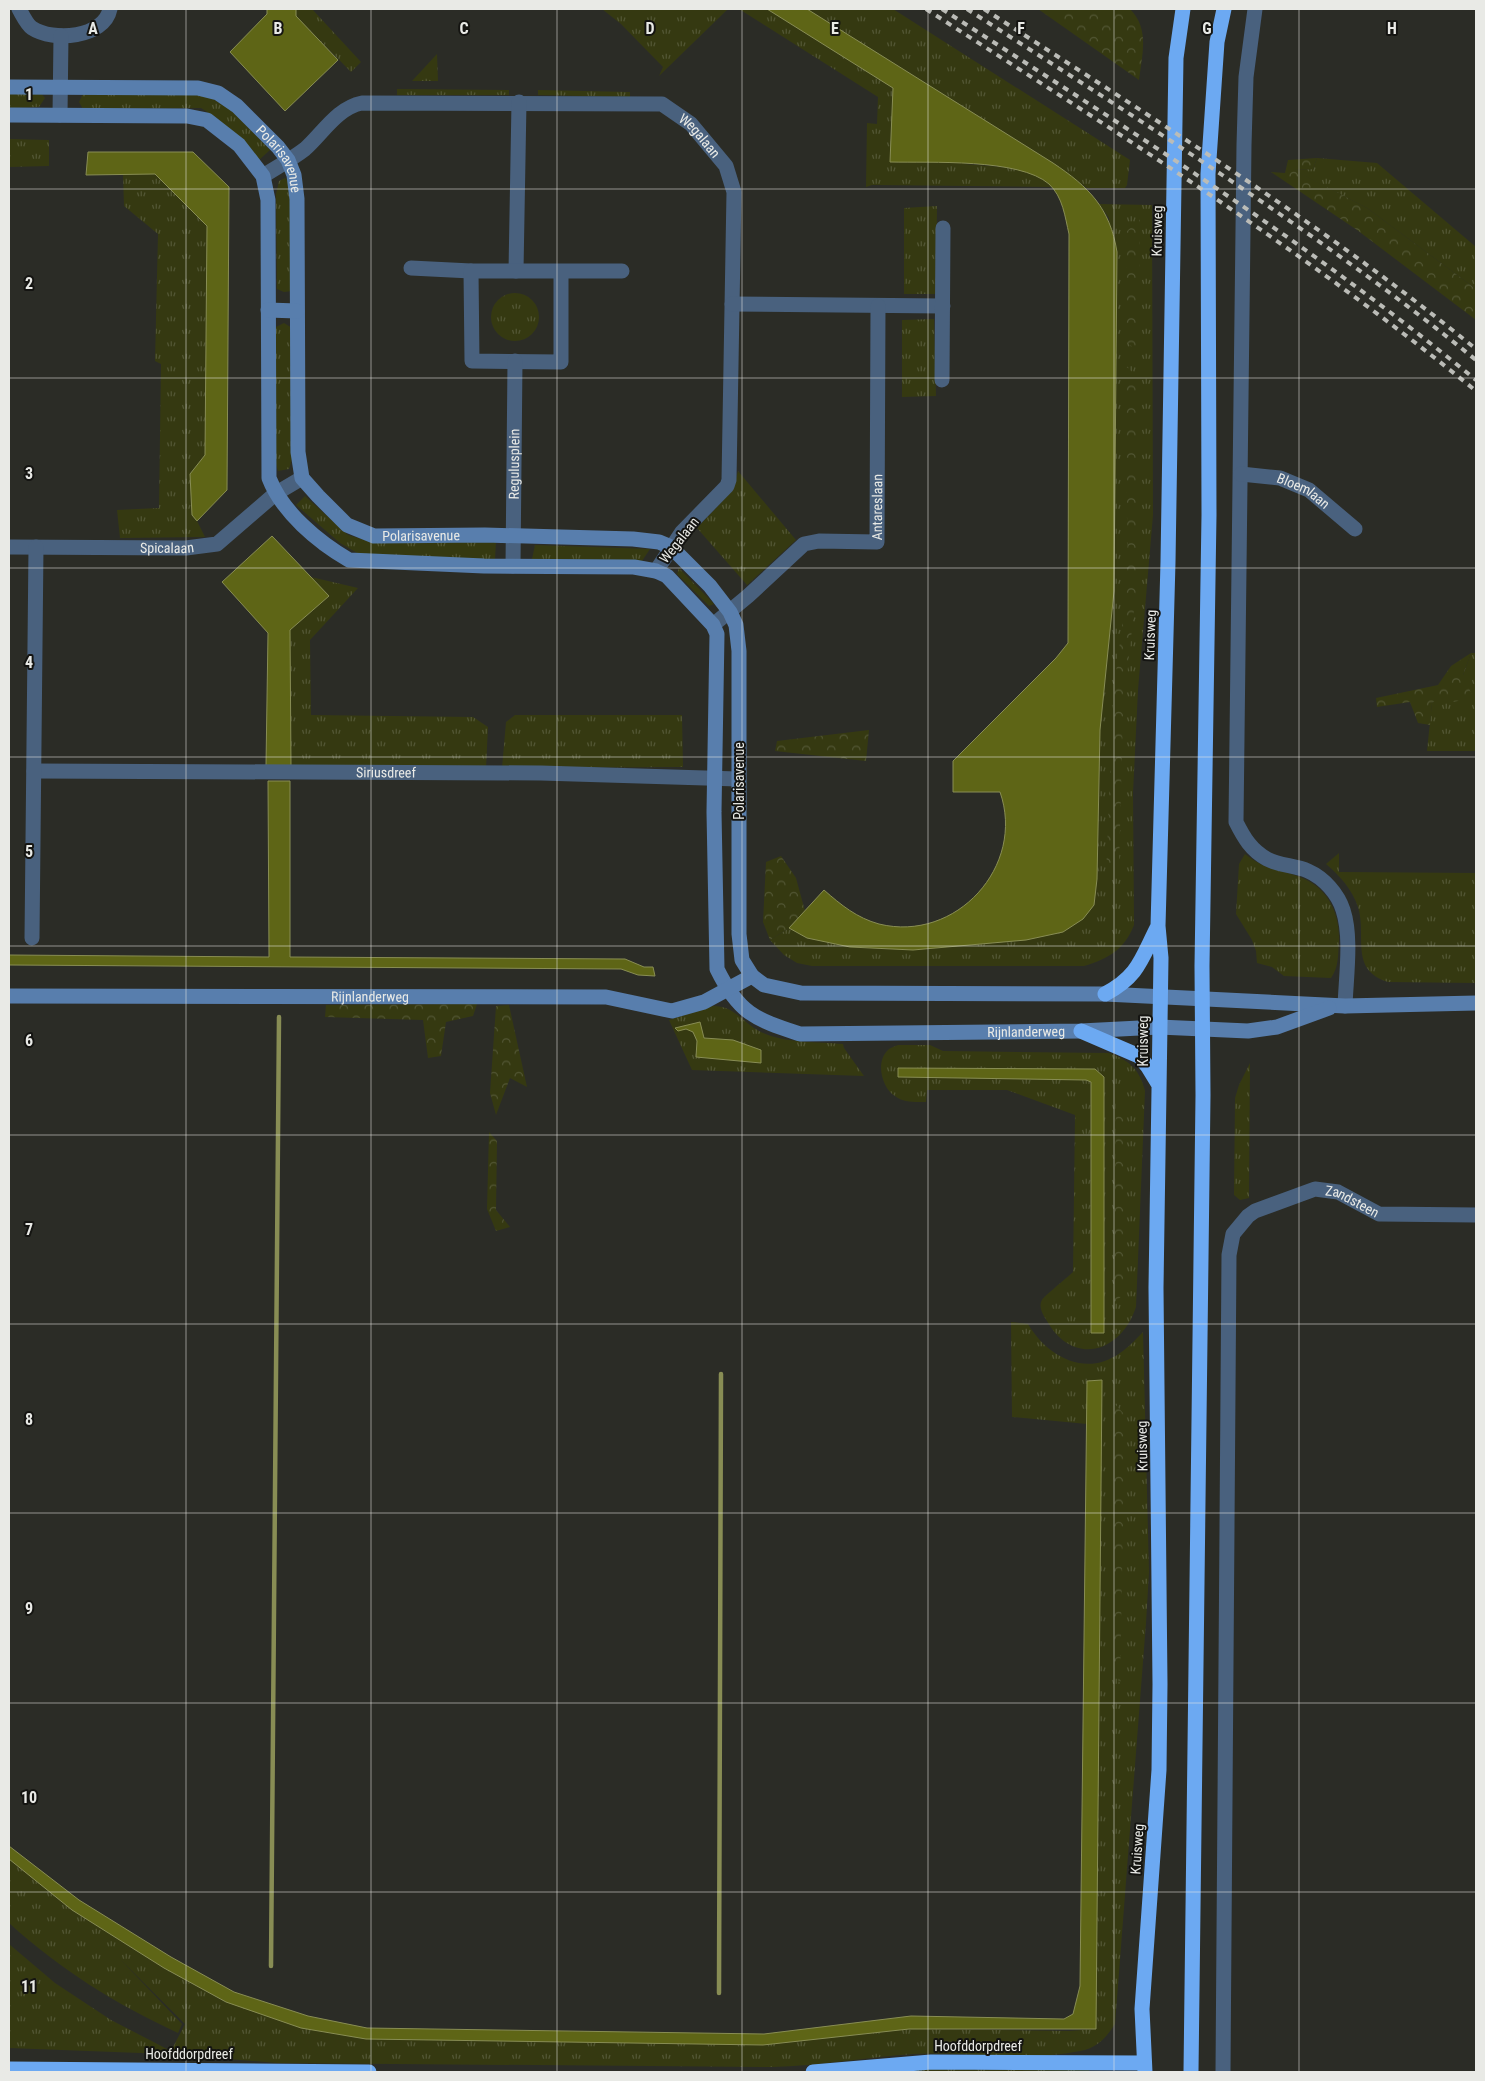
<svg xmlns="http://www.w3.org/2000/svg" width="1485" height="2081" font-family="'Roboto Condensed',sans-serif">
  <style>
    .grass { fill: url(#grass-tufts); fill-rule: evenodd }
    .forest { fill: url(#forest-crowns) }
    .water { fill: #5e6516; stroke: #888d54 }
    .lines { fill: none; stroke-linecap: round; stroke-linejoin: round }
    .stream { stroke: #888d54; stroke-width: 4.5 }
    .street { stroke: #49617e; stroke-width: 15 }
    .secondary { stroke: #587ead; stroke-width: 15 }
    .highway { stroke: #6ca9f2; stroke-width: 15 }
    .rail { stroke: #bbbcb7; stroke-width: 4; stroke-dasharray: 6 6; stroke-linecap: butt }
    .grid { fill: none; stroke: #e9eae6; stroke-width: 1; stroke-opacity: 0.55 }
    .labels { text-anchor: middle; stroke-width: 4; stroke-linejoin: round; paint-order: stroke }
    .street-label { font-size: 14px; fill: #e9eae6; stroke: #141411 }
    .grid-label { font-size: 16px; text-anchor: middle; font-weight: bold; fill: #e9eae6; stroke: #141411; stroke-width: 4; stroke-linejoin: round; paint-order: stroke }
  </style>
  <defs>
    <pattern id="grass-tufts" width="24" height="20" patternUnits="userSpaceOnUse" patternTransform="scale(1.25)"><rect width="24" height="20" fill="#353911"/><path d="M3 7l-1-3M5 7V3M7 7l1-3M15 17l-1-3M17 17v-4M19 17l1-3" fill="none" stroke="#525634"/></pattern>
    <pattern id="forest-crowns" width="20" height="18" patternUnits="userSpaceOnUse" patternTransform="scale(1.25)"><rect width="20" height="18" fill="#353911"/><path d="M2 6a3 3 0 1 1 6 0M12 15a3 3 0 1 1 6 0" fill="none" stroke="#525634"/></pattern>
  </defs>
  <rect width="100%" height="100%" fill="#2b2c26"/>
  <!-- grass -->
  <path class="grass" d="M 296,9 L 312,9 L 361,62 L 351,72 L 296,16 Z
    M 602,9 L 728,9 L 659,76 L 663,67 L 621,24 Z
    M 739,9 L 767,9 L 893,88 L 965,164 C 993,167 1031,165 1052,187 L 872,185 L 866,187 L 867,123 L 877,124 L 878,97 Z
    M 807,9 L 893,9 L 1130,160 L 1127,185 L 1125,188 L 1087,188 L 1053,163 Z
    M 437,54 L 438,81 L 412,81 Z
    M 397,89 L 509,90 L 509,95 L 397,95 Z
    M 538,90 L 630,92 L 630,97 L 538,95 Z
    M 40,92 L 45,98 L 39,107 L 9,108 L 9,93 Z
    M 167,92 L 208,96 L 231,110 L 270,150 L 259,160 L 218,119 L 201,108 L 83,109 L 79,102 L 83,94 Z
    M 9,139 L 49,140 L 49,166 L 9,167 Z
    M 1317,158 L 1377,163 L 1476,247 L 1476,289 L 1367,208 L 1293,170 L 1313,169 Z
    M 123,174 L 155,174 L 207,226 L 205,455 L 190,474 L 197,521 L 205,537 L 120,538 L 117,510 L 159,508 L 161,364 L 155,361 L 158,234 L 124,206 Z
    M 285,178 L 292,184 L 292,291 L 284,292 L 277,289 L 276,194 L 279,181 Z
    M 1099,204 L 1152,205 L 1153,515 L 1138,690 L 1133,793 L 1134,925 C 1125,949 1108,959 1084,966 L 812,966 L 797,963 L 784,955 L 770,940 L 789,928 L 807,938 L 850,947 L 1094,905 L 1097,879 L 1100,730 L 1114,591 L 1115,388 L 1109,218 Z
    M 937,206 L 936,294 L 904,294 L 904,208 Z
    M491 317a24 24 0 1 1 48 0a24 24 0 1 1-48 0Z
    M 934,319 L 936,396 L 902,397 L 902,320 Z
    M 284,323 L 292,328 L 292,459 L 289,469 L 278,471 L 272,449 L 276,327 Z
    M 738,471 L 796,540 L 747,585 L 697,528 L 733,490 Z
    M 305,496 L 348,535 L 371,542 L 496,541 L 495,560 L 359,554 L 340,543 L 296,505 Z
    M 535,545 L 650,549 L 642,561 L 532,559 Z
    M 679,568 L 714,604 L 709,606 L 677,574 Z
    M 311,577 L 358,588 L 310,640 L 311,715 L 473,717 L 488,727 L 486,768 L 291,767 L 290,630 L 329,596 Z
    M 1471,653 L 1476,653 L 1476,751 L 1427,751 L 1432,703 L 1463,675 Z
    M 515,715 L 682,715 L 683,767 L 502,768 L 506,722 Z
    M 1339,853 L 1339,872 L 1476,873 L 1476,983 L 1388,982 C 1349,970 1367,936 1358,907 C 1352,889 1340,876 1326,864 Z
    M 1245,854 C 1268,872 1278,868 1302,878 C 1328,888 1340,914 1339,941 C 1338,954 1339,967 1331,978 L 1284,976 L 1272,967 L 1257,963 L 1256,951 L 1252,940 L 1236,914 L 1239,864 Z
    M 713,1006 C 735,1006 742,1022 759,1031 C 781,1043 818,1042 843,1044 L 844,1048 L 864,1076 L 692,1070 L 669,1020 ZM 686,1029 L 701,1030 L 704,1038 L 733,1040 L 761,1050 L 761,1063 L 696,1057 L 697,1041 L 693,1032 Z
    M 898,1045 L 930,1045 L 943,1051 L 1109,1053 C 1129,1060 1140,1070 1145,1091 L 1136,1307 C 1121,1353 1073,1367 1047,1321 C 1043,1315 1038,1307 1042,1300 C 1044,1296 1067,1278 1073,1272 L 1075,1115 L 1007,1090 L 927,1090 L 926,1102 C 916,1102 903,1103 895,1096 C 882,1088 875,1062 888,1050 C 890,1048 895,1046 898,1045 ZM 898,1069 L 1095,1069 L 1103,1077 L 1104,1333 L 1091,1333 L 1091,1082 L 1086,1080 L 898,1077 Z
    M 1250,1063 L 1249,1198 L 1240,1200 L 1234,1195 L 1235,1098 L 1239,1085 Z
    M 1011,1322 L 1028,1324 C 1047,1356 1085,1378 1120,1353 C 1128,1348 1136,1339 1143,1332 L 1149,1572 L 1146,1623 L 1115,2024 C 1106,2038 1097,2048 1080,2051 C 1026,2062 968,2051 913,2054 C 866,2057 819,2066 772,2067 L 277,2063 L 167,2054 L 9,2048 L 9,1944 L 55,1983 L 111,2020 L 169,2050 L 171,2051 L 185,2024 L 120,1959 L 182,2024 L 178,2033 C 114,2003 61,1970 9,1923 L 9,1859 L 72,1910 L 164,1968 L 225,2002 L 366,2039 L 763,2045 L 909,2029 L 1069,2031 L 1096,2029 L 1087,1382 L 1087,1424 L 1012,1417 Z
    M 923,2069 L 1089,2070 L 1089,2072 L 891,2072 Z"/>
  <!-- forest -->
  <path class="forest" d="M 1038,9 L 1130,9 C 1150,29 1142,55 1139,80 Z
    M 1317,158 L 1313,169 L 1294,170 L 1367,208 L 1476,289 L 1476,320 L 1357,230 L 1271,172 L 1285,173 L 1288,160 Z
    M 1140,219 L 1138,352 L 1126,341 L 1127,231 Z
    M 1125,364 L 1136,377 L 1137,582 L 1123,713 L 1119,867 L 1106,876 L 1113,694 L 1128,583 Z
    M 1471,653 L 1463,675 L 1473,697 L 1454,702 L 1444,694 L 1432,703 L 1430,725 L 1418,723 L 1410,702 L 1377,707 L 1376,698 L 1438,685 L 1451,666 Z
    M 869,730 L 866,761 L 775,751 L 777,741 Z
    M 781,856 L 796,878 L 805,911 L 789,928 L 770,940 L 763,922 L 766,862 Z
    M 477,1004 L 473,1016 L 446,1022 L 441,1056 L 428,1058 L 423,1020 L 325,1017 L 326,1005 Z
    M 509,1005 L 527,1087 L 510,1078 L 496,1115 L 490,1093 L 496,1006 Z
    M 1116,1097 L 1125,1111 L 1126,1292 L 1114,1303 Z
    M 489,1132 L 497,1141 L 496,1210 L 510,1227 L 496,1231 L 487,1209 Z
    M 1112,1401 L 1125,1415 L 1120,1683 L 1111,1669 Z"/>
  <!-- water -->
  <path class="water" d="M 267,9 L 296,9 L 296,16 L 338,60 L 285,111 L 230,52 L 267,14 Z
    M 767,9 L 807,9 L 1053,163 C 1089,187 1110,208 1117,252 L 1114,591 L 1100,730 L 1097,879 L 1094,905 L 1083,919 L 1063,932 L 1026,940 L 913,950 L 850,947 L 807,938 L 789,928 L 824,890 C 841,905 857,918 879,924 C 956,943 1026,866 1000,792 L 953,792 L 953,761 L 1056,658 L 1068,643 L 1069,234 C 1065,217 1063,197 1049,184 C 1019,158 930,163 890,162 L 893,88 Z
    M 88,152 L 193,152 L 229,187 L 227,490 L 197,521 L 192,515 L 190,474 L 205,455 L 207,226 L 155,174 L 86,175 Z
    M 272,536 L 329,596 L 290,630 L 291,767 L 266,766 L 268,633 L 222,582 Z
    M 268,781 L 290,781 L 290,957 L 625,959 L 644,967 L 653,967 L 655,976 L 638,975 L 621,969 L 9,965 L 9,955 L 269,957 Z
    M 700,1022 L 704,1038 L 733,1040 L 761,1050 L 761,1063 L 696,1057 L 697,1041 L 693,1032 L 686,1029 L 678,1031 L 675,1028 Z
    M 898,1068 L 1095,1069 L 1104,1077 L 1104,1333 L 1091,1333 L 1091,1082 L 1086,1080 L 898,1077 Z
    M 1102,1380 L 1096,2029 L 909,2029 L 763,2045 L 366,2039 L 301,2028 L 226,2002 L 164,1968 L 72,1910 L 9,1859 L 9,1846 L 79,1900 L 171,1957 L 234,1992 L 308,2016 L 367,2028 L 764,2034 L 911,2016 L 1064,2019 L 1073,2014 L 1080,1986 L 1087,1381 Z"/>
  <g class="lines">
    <!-- stream -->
    <path class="stream" d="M 271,1966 L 279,1017
      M 719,1993 L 721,1374"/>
    <!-- street -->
    <g class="street">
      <path d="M 19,9 C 22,14 27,25 32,28 C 53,42 104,38 110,9"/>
      <path d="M 1255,9 L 1246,77 L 1244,145 L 1236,822 C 1244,838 1251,850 1267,859 C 1280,866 1295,865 1308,871 C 1324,878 1338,894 1343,910 C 1352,937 1346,977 1345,1006"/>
      <path d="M 60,115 L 61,36"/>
      <path id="s1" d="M 263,176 C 277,167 292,159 305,149 C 323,133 337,108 362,103 L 662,104 L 691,124 L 726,166 L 734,192 L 729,480 L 727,486 L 682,532 L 656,571"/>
      <path d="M 411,268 L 471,271"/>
      <path d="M 516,271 L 519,102"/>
      <path d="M 561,271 L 561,362 L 472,361 L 471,271 L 622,271"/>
      <path d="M 732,304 L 943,306"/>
      <path d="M 942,380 L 943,228"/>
      <path id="s2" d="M 1241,474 L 1280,478 L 1309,490 L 1355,529"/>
      <path id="s3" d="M 9,547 L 186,548 L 217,544 L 275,494 L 302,478"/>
      <path id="s4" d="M 513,566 L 515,361"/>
      <path id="s5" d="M 713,625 L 748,596 L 804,544 L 819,541 L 877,542 L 878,306"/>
      <path id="s6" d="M 34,771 L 541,773 L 738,779"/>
      <path d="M 32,938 L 36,547"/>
      <path id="s7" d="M 1223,2072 L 1229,1255 L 1233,1234 L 1248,1216 L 1255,1211 L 1315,1189 L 1338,1192 L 1379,1214 L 1476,1215"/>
    </g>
    <!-- secondary -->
    <g class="secondary">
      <path id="s8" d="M 9,87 L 198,88 L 218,93 L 237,106 L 278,147 L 288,160 L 294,175 L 297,199 L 298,452 L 302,478 L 318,496 L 347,525 L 374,536 L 485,535 L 633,539 L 659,542 L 671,547 L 710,586 L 730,612 L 736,625 L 739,651 L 739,934 L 742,960 L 752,976 L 764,985 L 801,993 L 1105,994 L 1345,1006 L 1476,1003"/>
      <path id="s9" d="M 9,115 L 187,116 L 207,120 L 239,145 L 263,176 L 268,200 L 269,478 C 282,512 318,542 349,560 L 484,566 L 634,567 L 656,571 L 667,576 L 713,625 L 717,634 L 714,812 L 717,969 C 739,1014 755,1019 800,1034 L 1081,1031 L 1159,1027 L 1248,1031 L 1277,1027 L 1329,1008"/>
      <path d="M 268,310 L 297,311"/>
      <path id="s10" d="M 9,996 L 606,997 L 672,1011 L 704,1002 L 752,976"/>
    </g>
    <!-- highway -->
    <path class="highway" d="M 1105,994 C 1139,976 1141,959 1158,926
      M 1081,1031 L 1139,1056 L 1148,1067 L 1159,1085
      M 9,2069 L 369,2072
      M 813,2072 L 931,2062 L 1143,2063
      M 1145,2072 L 1142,2009 L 1159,1770 L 1160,1684 L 1156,1288 L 1161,958 L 1158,926 L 1168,562 L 1176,58 L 1183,9
      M 1191,2072 L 1203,1095 L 1202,966 L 1209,515 L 1208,174 L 1217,42 L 1224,9"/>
    <!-- rail -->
    <path class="rail" d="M 926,9 C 1115,131 1302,249 1476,391
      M 942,9 C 1125,127 1308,242 1476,380
      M 967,9 C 1140,121 1316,230 1476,360
      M 984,9 C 1151,117 1321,223 1476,349"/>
  </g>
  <!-- grid -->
  <path class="grid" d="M 186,9 L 186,2072M 371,9 L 371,2072M 557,9 L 557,2072M 742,9 L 742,2072M 928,9 L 928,2072M 1114,9 L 1114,2072M 1299,9 L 1299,2072M 9,189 L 1476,189M 9,378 L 1476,378M 9,568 L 1476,568M 9,757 L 1476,757M 9,946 L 1476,946M 9,1135 L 1476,1135M 9,1324 L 1476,1324M 9,1513 L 1476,1513M 9,1703 L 1476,1703M 9,1892 L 1476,1892"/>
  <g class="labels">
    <!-- street labels -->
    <g class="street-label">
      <text dy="5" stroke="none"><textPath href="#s1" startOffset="474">Wegalaan</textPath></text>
      <text dy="5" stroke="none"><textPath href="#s8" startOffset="302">Polarisavenue</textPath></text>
      <text transform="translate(1157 231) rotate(-89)" y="5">Kruisweg</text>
      <text dy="5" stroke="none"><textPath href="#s4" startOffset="102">Regulusplein</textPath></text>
      <text dy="5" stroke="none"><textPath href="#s2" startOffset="66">Bloemlaan</textPath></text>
      <text dy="5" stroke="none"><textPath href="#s5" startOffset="230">Antareslaan</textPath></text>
      <text dy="5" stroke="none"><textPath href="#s8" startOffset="768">Polarisavenue</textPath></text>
      <text transform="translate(679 540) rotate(-52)" y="5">Wegalaan</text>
      <text dy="5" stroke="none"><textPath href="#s3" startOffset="158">Spicalaan</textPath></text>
      <text transform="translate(1150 635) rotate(-88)" y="5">Kruisweg</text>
      <text dy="5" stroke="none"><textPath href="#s6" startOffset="352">Siriusdreef</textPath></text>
      <text transform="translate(739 781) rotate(-90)" y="5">Polarisavenue</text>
      <text dy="5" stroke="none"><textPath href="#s10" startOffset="361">Rijnlanderweg</textPath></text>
      <text dy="5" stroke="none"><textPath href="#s9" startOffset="1765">Rijnlanderweg</textPath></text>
      <text transform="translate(1143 1041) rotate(-90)" y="5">Kruisweg</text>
      <text dy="5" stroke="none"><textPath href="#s7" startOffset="974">Zandsteen</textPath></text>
      <text transform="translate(1142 1446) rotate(-91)" y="5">Kruisweg</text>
      <text transform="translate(1137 1849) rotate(-86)" y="5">Kruisweg</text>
      <text x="978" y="2051">Hoofddorpdreef</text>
      <text x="189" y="2059">Hoofddorpdreef</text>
    </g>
  </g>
  <g class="grid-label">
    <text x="93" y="34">A</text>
    <text x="278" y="34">B</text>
    <text x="464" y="34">C</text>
    <text x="650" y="34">D</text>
    <text x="835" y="34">E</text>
    <text x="1021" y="34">F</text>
    <text x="1207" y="34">G</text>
    <text x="1392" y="34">H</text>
    <text x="29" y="100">1</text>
    <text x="29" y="289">2</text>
    <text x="29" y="479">3</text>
    <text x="29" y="668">4</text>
    <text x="29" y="857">5</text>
    <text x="29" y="1046">6</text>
    <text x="29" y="1235">7</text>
    <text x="29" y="1425">8</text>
    <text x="29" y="1614">9</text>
    <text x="29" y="1803">10</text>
    <text x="29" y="1992">11</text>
  </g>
  <!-- border -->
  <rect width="1485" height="2081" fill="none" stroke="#e9eae6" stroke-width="20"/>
</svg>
